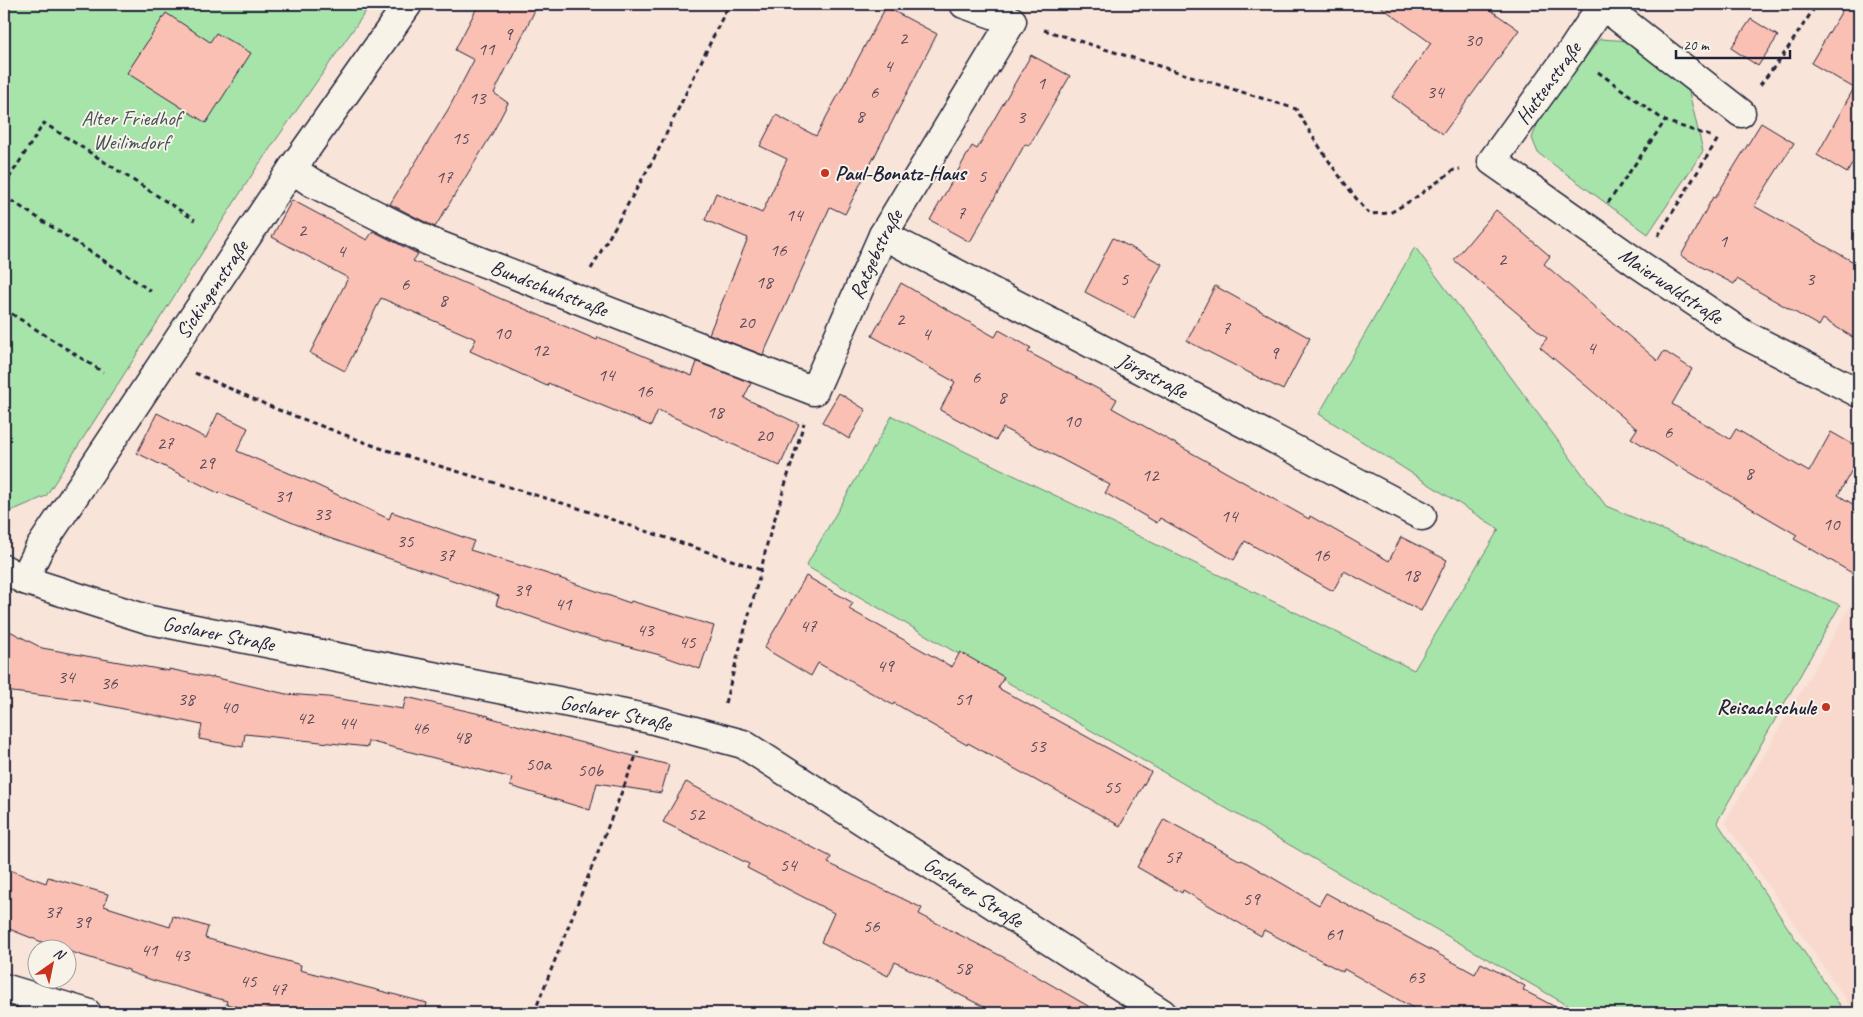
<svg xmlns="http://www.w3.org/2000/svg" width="1863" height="1017" font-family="Caveat,sans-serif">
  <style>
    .built { fill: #f9d9cd }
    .green { fill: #a7e4aa; stroke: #648372 }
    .building { fill: #fbc0b4; stroke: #22223b }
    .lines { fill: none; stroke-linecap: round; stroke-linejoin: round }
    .minor-casing { stroke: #22223b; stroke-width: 31 }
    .path { stroke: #22223b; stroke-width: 3; stroke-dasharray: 5 4; stroke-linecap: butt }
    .minor { stroke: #f7f3e8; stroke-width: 28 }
    .poi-dot { fill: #c8321e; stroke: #f7f3e8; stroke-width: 2 }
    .labels { text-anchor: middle; stroke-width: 4; stroke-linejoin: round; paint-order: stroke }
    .number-label { font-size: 19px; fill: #584a59 }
    .street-label { font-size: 21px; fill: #22223b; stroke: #f7f3e8 }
    .park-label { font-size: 21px; fill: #435257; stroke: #f7f3e8 }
    .poi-label { font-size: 21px; font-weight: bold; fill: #22223b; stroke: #f7f3e8; text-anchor: start }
  </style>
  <rect width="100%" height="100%" fill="#f8e4d8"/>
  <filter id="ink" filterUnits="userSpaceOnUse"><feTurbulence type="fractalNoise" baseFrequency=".02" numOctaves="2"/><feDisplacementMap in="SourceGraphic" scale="10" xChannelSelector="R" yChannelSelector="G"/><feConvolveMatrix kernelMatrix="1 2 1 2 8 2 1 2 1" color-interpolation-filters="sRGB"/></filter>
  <g filter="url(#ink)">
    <!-- built -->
    <path class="built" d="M 1859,592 L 1859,1013 L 1855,1013 L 1725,822 Z"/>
    <!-- green -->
    <path class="green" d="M 4,4 L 371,4 L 257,167 L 46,496 L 4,514 Z
      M 1600,39 L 1631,41 L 1687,84 L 1703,151 L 1648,234 L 1538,153 L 1532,138 L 1541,115 Z
      M 1415,247 L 1606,506 L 1840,605 L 1717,822 L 1845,1013 L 1581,1013 L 806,566 L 892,416 L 1414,670 L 1499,529 L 1319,414 Z"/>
    <!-- building -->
    <path class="building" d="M 479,4 L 538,4 L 494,93 L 508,103 L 492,134 L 435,227 L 390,204 L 449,108 L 474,60 L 455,50 Z
      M 1377,4 L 1482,4 L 1519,30 L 1443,134 L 1392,97 L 1431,43 Z
      M 1846,4 L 1859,4 L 1859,151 L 1847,173 L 1817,155 L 1854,88 L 1811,63 Z
      M 886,7 L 937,34 L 845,214 L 830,207 L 763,355 L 709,334 L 748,238 L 705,220 L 716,193 L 762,213 L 787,159 L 760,146 L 776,115 L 816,136 Z
      M 166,13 L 210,42 L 216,33 L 251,53 L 206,123 L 127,73 Z
      M 1751,19 L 1778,36 L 1758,66 L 1731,48 Z
      M 1031,55 L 1070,76 L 1029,146 L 1025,144 L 970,242 L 930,220 L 972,146 L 977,149 Z
      M 1761,123 L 1794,143 L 1754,206 L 1859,265 L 1859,341 L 1823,319 L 1819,326 L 1737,279 L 1734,284 L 1681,256 L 1713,197 L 1715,198 Z
      M 292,200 L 367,240 L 373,231 L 418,254 L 413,261 L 597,340 L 598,337 L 692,376 L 697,362 L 751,383 L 744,398 L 799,424 L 780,466 L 658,410 L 651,426 L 548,383 L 547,386 L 470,351 L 476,339 L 381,298 L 345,371 L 310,353 L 348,278 L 272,237 Z
      M 1496,210 L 1550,256 L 1544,264 L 1658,361 L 1664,351 L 1692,369 L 1672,404 L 1730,439 L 1736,429 L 1809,472 L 1831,432 L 1859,448 L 1859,457 L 1838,495 L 1859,508 L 1859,577 L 1794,539 L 1797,535 L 1679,466 L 1678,467 L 1631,438 L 1637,429 L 1540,347 L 1547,338 L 1454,260 Z
      M 1113,238 L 1162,264 L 1134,318 L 1085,292 Z
      M 901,283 L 995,337 L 999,330 L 1031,348 L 1028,352 L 1117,399 L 1112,408 L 1309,519 L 1310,516 L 1389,561 L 1401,537 L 1447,560 L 1421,611 L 1344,571 L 1333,591 L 1245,541 L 1234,560 L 1160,518 L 1157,523 L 1105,493 L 1110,485 L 1003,428 L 996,440 L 940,410 L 955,382 L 872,336 Z
      M 1215,286 L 1310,338 L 1283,390 L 1187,341 Z
      M 839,393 L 866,410 L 849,439 L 822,422 Z
      M 157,413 L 206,438 L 218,413 L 248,428 L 237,451 L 310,482 L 389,519 L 392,512 L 474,541 L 470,550 L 548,574 L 630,603 L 631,601 L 714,626 L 700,669 L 660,655 L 584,635 L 496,605 L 499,596 L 329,538 L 219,492 L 218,493 L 137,453 Z
      M 806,576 L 853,603 L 849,609 L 952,667 L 960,652 L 1004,677 L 998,688 L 1151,772 L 1120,826 L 1047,785 L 1046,786 L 968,743 L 967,745 L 894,703 L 893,705 L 818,663 L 811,676 L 764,648 Z
      M 4,628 L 42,648 L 169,671 L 169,669 L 212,678 L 213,677 L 286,694 L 328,697 L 403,709 L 406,697 L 489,716 L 488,717 L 567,739 L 669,765 L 661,793 L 597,783 L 590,810 L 510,786 L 512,778 L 368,741 L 368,747 L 245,734 L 243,747 L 199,739 L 202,725 L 80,700 L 4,691 Z
      M 686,782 L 831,857 L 828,863 L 922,908 L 919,914 L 1007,959 L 1100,1013 L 996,1013 L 895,962 L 888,976 L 821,942 L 834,913 L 747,868 L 749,864 L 663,822 Z
      M 1164,819 L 1241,861 L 1242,860 L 1319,905 L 1326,893 L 1475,974 L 1481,963 L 1525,986 L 1523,990 L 1567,1013 L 1422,1013 L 1344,969 L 1343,972 L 1264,930 L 1261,936 L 1183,890 L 1182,893 L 1137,867 Z
      M 4,868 L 46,883 L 48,877 L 108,894 L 104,906 L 170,927 L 173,916 L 208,927 L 205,938 L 301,965 L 300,970 L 427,1003 L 425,1013 L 262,1013 L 226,1004 L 227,1001 L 155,981 L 129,972 L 129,970 L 68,951 L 68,950 L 57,948 L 4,927 Z"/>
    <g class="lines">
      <!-- minor casing -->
      <g class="minor-casing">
        <g id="minor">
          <path d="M 1601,4 L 1741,113"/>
          <path id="s1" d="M 1602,5 L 1571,52 L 1492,161 L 1640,265 L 1743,334 L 1859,393"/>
          <path id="s2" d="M 292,169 L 311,182 L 428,241 L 814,391 L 883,235 L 1012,21 L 964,4"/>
          <path id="s3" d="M 883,235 L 1422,516"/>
          <path id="s4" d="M 4,569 L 24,580 L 150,620 L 650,719 L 743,744 L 1162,1013"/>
          <path id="s5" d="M 24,580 L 39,549 L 292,169 L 408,4"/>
          <path d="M 4,988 L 87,1013"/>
        </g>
      </g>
      <!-- path -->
      <path class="path" d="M 1044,30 L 1296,109 C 1318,146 1341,181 1369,214 L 1390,213 L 1415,198 L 1454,170 L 1460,169
        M 1598,72 L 1665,121 L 1713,137
        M 1760,85 L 1782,57 L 1817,4
        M 4,186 L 44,123 L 195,220
        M 4,196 L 151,291
        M 1608,203 L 1665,121
        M 1658,236 L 1719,137
        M 591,269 L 657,153 L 729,4
        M 4,309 L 103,372
        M 195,373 L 276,409 L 380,448 L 575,507 L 761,570
        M 725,703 L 761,570 L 767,544 L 804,423
        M 534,1013 L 638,751"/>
      <!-- minor -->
      <use href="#minor" class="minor"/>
    </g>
  </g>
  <!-- markers -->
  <g class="poi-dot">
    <circle cx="825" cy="173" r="5"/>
    <circle cx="1826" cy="707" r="5"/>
  </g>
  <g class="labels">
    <!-- number labels -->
    <g class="number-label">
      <text x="508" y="40">9</text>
      <text x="903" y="44">2</text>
      <text x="1473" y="46">30</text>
      <text x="486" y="55">11</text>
      <text x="888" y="72">4</text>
      <text x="1041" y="89">1</text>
      <text x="874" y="98">6</text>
      <text x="1435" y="98">34</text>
      <text x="477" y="104">13</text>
      <text x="860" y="122">8</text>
      <text x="1021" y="123">3</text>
      <text x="460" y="144">15</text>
      <text x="982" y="182">5</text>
      <text x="444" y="183">17</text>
      <text x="961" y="219">7</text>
      <text x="794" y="221">14</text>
      <text x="302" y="236">2</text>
      <text x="1723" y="247">1</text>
      <text x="778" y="256">16</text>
      <text x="341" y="257">4</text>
      <text x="1502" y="265">2</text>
      <text x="1124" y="285">5</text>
      <text x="1810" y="285">3</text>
      <text x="764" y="288">18</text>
      <text x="405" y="290">6</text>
      <text x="443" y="306">8</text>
      <text x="900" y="325">2</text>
      <text x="746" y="328">20</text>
      <text x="1226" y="334">7</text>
      <text x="502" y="339">10</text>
      <text x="926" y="340">4</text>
      <text x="1591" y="354">4</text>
      <text x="540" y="356">12</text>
      <text x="1274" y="359">9</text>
      <text x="606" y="381">14</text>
      <text x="976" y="383">6</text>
      <text x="644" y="397">16</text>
      <text x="1002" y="403">8</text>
      <text x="715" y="418">18</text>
      <text x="1072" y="427">10</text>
      <text x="1668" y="438">6</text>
      <text x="764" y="441">20</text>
      <text x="165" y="449">27</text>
      <text x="206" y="469">29</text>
      <text x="1749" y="479">8</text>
      <text x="1150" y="481">12</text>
      <text x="283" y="502">31</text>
      <text x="322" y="520">33</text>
      <text x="1229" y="522">14</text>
      <text x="1831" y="530">10</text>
      <text x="405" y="547">35</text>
      <text x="446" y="561">37</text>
      <text x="1321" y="561">16</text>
      <text x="1411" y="581">18</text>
      <text x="522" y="596">39</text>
      <text x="563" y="610">41</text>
      <text x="808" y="632">47</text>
      <text x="645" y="636">43</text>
      <text x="687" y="648">45</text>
      <text x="885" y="672">49</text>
      <text x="66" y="683">34</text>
      <text x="109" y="689">36</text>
      <text x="186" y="705">38</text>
      <text x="963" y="705">51</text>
      <text x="229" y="713">40</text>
      <text x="305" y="724">42</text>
      <text x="347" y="729">44</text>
      <text x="420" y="734">46</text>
      <text x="462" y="743">48</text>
      <text x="1037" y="752">53</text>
      <text x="538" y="770">50a</text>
      <text x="590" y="776">50b</text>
      <text x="1112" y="793">55</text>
      <text x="696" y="820">52</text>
      <text x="1173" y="863">57</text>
      <text x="788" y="871">54</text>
      <text x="1251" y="905">59</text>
      <text x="53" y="918">37</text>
      <text x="82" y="928">39</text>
      <text x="871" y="932">56</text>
      <text x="1334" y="940">61</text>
      <text x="149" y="956">41</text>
      <text x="181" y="961">43</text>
      <text x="963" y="974">58</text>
      <text x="1416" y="983">63</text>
      <text x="248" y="987">45</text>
      <text x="278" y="995">47</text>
    </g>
    <!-- street labels -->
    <g class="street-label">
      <text transform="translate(1548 83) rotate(-54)" y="7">Huttenstraße</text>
      <text dy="7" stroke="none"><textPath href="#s2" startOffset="718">Ratgebstraße</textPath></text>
      <text dy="7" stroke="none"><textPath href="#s1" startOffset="409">Maierwaldstraße</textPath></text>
      <text dy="7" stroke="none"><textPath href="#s2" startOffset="284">Bundschuhstraße</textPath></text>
      <text dy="7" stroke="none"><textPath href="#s5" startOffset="346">Sickingenstraße</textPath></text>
      <text dy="7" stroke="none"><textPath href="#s3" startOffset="304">Jörgstraße</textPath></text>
      <text dy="7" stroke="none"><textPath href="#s4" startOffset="225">Goslarer Straße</textPath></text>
      <text dy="7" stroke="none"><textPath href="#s4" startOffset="630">Goslarer Straße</textPath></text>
      <text dy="7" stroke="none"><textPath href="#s4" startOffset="1035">Goslarer Straße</textPath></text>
    </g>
    <!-- park labels -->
    <g class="park-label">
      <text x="131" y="125">Alter Friedhof<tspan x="131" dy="24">Weilimdorf</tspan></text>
    </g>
    <!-- poi labels -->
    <g class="poi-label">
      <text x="835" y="180">Paul-Bonatz-Haus</text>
      <text x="1816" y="714" text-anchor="end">Reisachschule</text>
    </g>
  </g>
  <!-- margin -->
  <rect width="1863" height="1017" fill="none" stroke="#f7f3e8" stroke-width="20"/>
  <rect x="10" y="10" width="1843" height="997" fill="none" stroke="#22223b" stroke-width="2" filter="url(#ink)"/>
  <!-- north arrow -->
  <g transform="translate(52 964) rotate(33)"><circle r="24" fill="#f7f3e8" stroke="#a29fa3"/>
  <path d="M0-4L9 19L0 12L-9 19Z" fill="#c8321e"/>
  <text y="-8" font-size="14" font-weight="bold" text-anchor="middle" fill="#22223b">N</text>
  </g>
  <!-- scale -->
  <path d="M1676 50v8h114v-8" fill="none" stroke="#22223b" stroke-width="2.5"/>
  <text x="1683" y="50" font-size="15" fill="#22223b" stroke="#f7f3e8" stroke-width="4" paint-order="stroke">20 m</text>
</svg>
